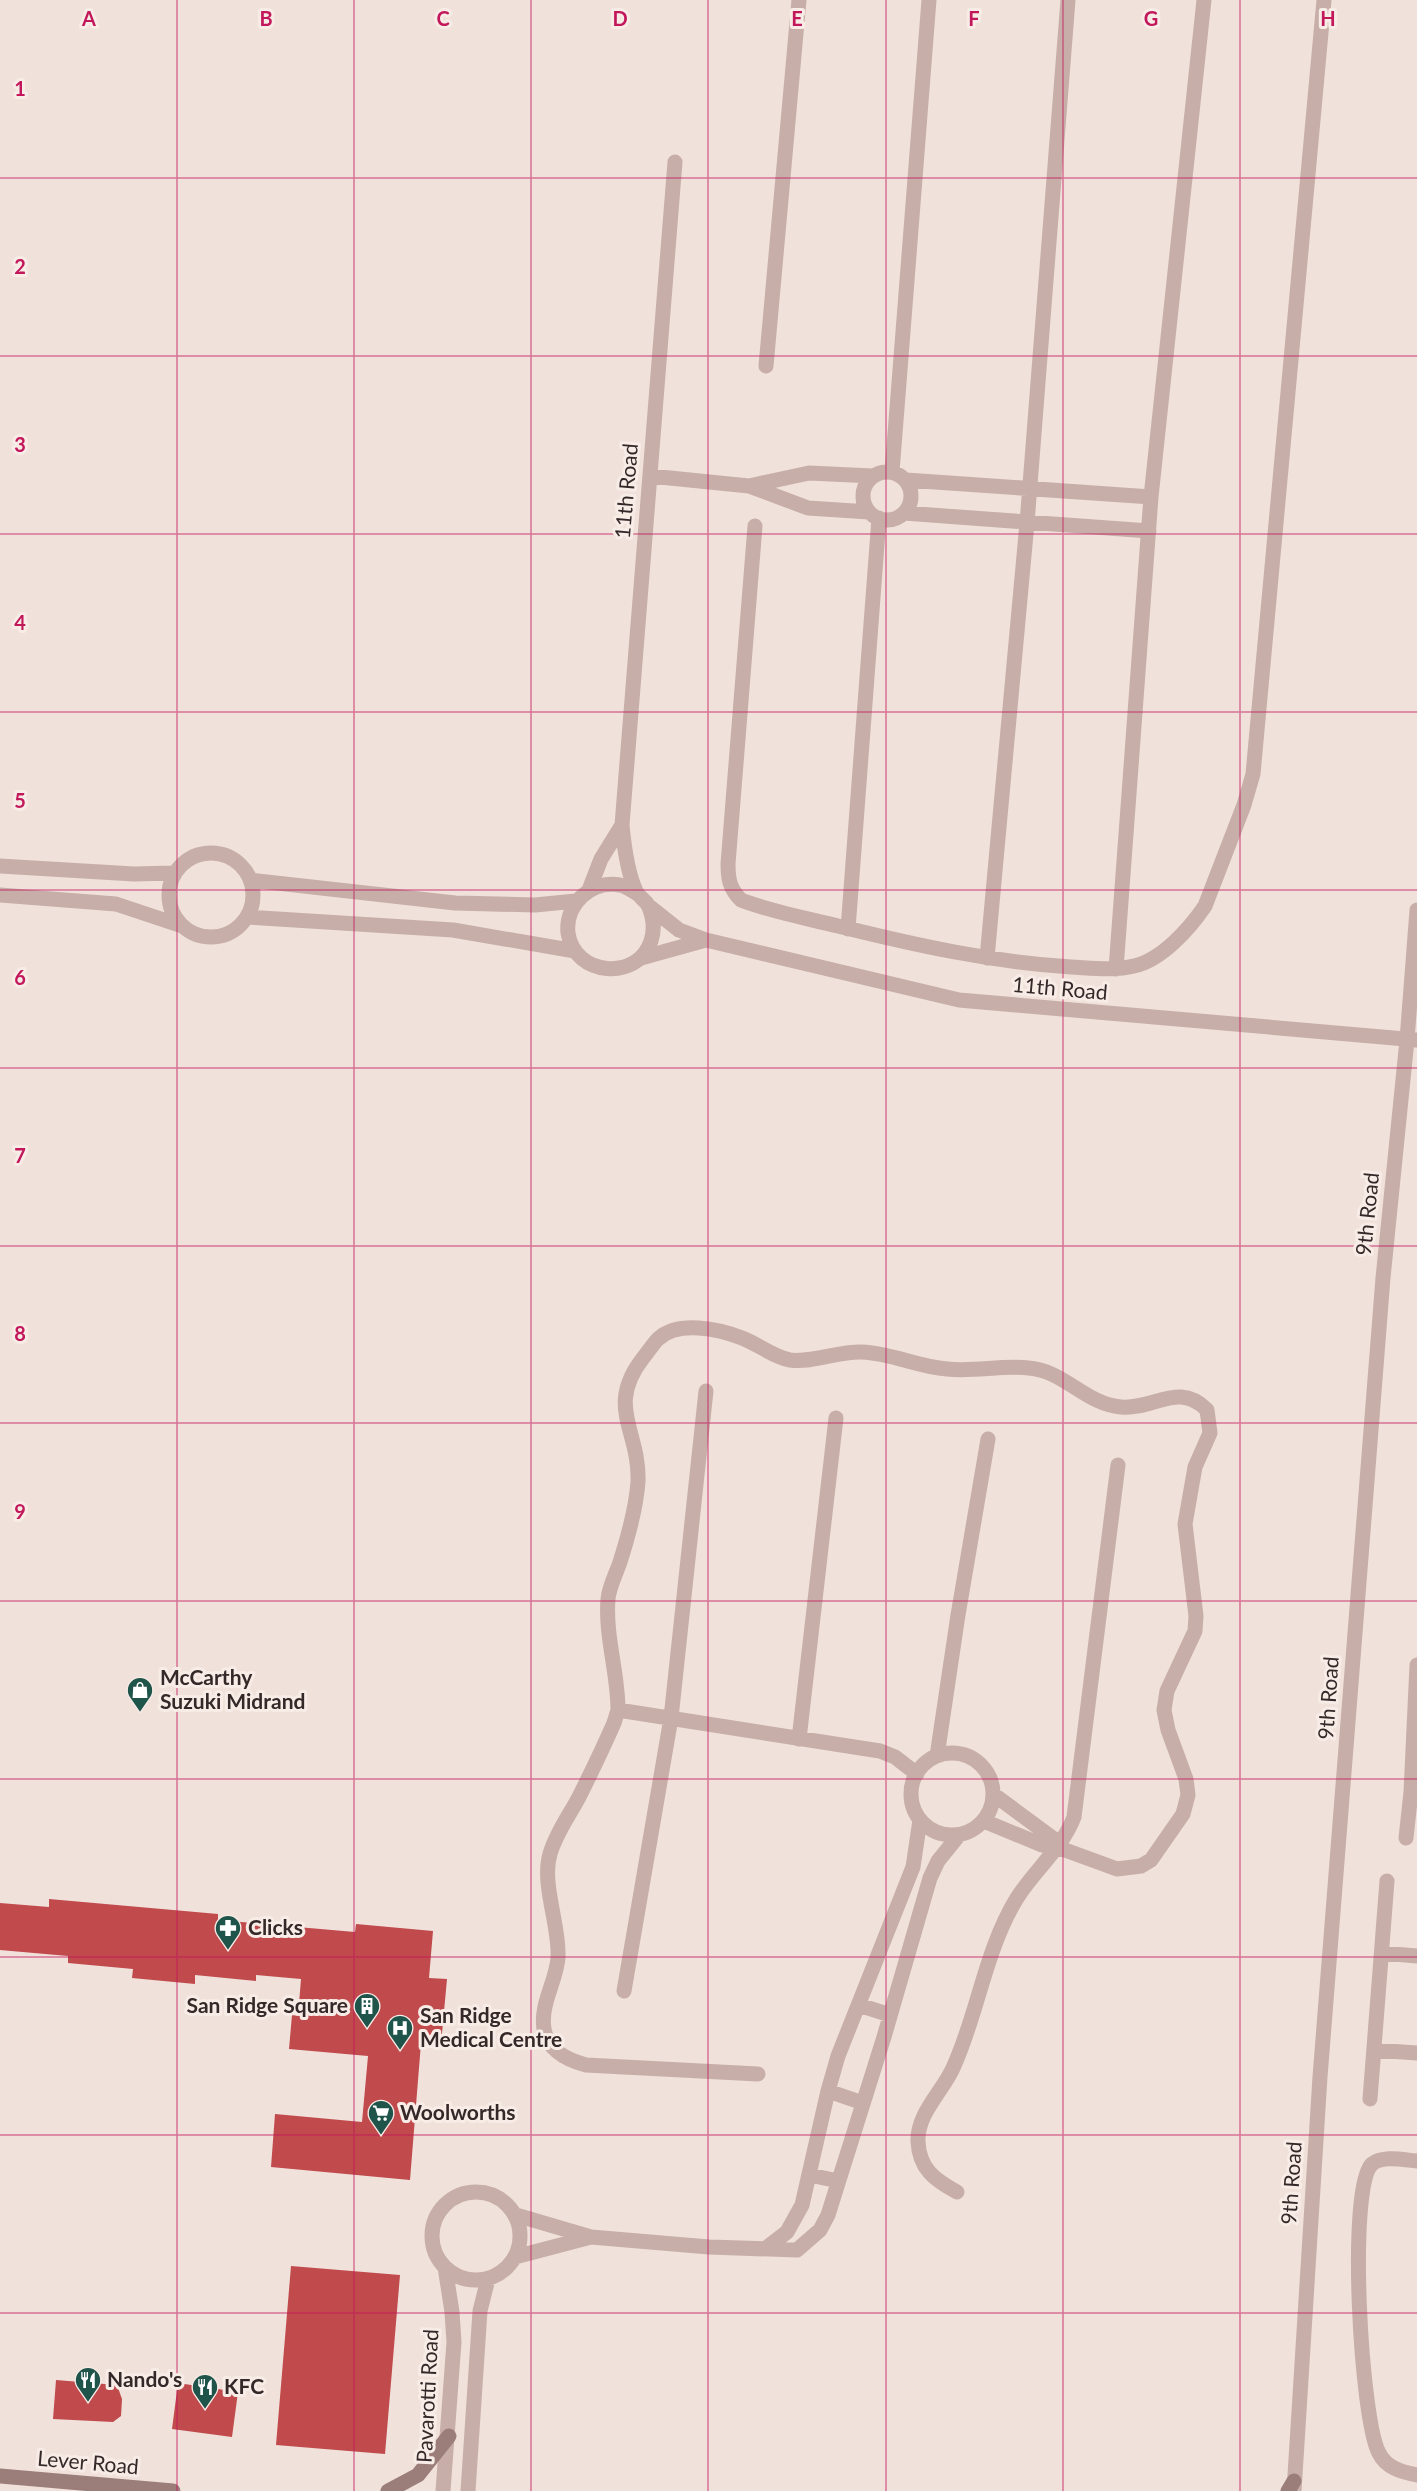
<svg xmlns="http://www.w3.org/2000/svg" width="1417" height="2491" font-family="Lato,sans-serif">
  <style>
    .building { fill: #c04a4c }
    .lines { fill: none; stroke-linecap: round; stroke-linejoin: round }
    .street { stroke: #c8aea8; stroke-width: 15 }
    .secondary { stroke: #9b7d79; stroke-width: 15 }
    .grid { fill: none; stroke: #c2185b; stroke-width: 1.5; stroke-opacity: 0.55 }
    .labels { text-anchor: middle; stroke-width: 6; stroke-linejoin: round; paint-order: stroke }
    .street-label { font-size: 21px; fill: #352828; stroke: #f8ece7 }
    .poi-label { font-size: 21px; font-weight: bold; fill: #352828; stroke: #f8ece7; text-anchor: start }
    .grid-label { font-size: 20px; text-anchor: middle; font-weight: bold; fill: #c2185b; stroke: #f8ece7; stroke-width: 6; stroke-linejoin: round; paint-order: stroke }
  </style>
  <rect width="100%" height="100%" fill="#f0e1db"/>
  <!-- building -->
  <path class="building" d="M 49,1899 L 218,1914 L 218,1920 L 355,1932 L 356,1924 L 433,1931 L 429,1978 L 447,1979 L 441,2044 L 421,2043 L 410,2180 L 271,2167 L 275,2114 L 362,2122 L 368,2056 L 289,2049 L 292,2015 L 298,2016 L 301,1979 L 256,1975 L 256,1981 L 195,1975 L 195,1984 L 132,1978 L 133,1969 L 68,1963 L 68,1956 L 0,1950 L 0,1903 L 49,1907 Z
    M 291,2266 L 400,2275 L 385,2454 L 276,2445 Z
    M 56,2380 L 117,2385 L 122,2399 L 121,2416 L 113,2422 L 53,2419 Z
    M 178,2383 L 238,2392 L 232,2437 L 172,2429 Z"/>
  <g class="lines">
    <!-- street -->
    <path class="street" d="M 766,366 L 799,0
      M863 496a24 24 0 1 1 48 0a24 24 0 1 1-48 0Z
      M 892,472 L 929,0
      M 650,476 L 749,486 L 808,508 L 869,512
      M 906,480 L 1151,497
      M 749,486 L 809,473 L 873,476
      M 904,513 L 1149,531
      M 755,526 L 728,864 C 728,880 730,889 741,900 C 772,912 806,918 838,926 C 915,945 991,962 1071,967 C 1091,968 1114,971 1134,966 C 1162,960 1190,928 1205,906 L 1244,805 L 1253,774 L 1324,0
      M169 895a42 42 0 1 1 84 0a42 42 0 1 1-84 0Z
      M 0,866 L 134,874 L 174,873
      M 250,880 L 455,903 L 535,905 L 576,901
      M 589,890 L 601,859 L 622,825
      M 636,893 C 631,890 625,886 620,885 C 591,880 565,904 568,933 C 574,976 638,982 651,941 C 655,929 653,916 648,905 C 645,900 639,897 636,891 C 627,872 624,846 622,825 L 675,162
      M 0,895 L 116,904 L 182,926
      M 650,907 L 679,930 L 706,940 L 959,1000 L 1417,1040
      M 247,917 L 453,930 L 575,951
      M 848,929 L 879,518
      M 641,958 L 706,940
      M 987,958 L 1027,523 L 1068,0
      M 1116,969 L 1151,497 L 1204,0
      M 618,1710 L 880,1751 L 895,1757 L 917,1774
      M 799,1739 L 836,1418
      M911 1794a41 41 0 1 1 82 0a41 41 0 1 1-82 0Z
      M 937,1756 L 958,1615 L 988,1439
      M 993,1794 L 1054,1839 L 1065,1850
      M 1406,1838 L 1411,1792 L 1417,1665
      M 1382,1953 L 1417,1956
      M 624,1991 L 671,1718 L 706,1391
      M 859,2005 L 890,2015
      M 1374,2050 L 1417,2053
      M 758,2074 L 586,2065 C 567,2060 548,2051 544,2029 C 540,2004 556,1982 558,1958 C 560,1926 541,1884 550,1854 C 556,1833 569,1816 579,1797 C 591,1773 603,1748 614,1723 L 618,1710 C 618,1672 605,1637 608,1599 C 609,1587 616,1574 620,1562 C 628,1537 636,1509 638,1482 C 640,1430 605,1407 643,1358 C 648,1352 653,1344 658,1339 C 678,1320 719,1329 742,1338 C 758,1344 773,1357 790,1360 C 814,1363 838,1351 862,1352 C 892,1353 917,1367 947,1369 C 974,1372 1002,1365 1029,1368 C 1065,1371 1085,1404 1121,1407 C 1154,1410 1179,1381 1207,1410 L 1210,1433 L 1195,1467 L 1185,1524 L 1196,1616 L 1195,1631 L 1167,1691 L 1164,1710 L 1168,1730 L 1186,1779 L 1188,1795 L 1183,1814 L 1151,1860 L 1141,1866 L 1117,1869 L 1065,1850 L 1042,1845 L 984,1821
      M 828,2091 L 863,2103
      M 1370,2099 L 1387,1881
      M 1417,2161 C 1404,2160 1383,2155 1372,2164 C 1347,2188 1361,2421 1379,2453 C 1386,2468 1402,2472 1417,2475
      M 810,2175 L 838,2181
      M432 2236a44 44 0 1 1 88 0a44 44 0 1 1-88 0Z
      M 957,2192 C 935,2180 919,2169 918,2141 C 917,2114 942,2092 953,2068 C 978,2014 985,1950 1017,1898 C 1034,1871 1063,1847 1074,1817 L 1118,1465
      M 516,2215 L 591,2237 L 709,2247 L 797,2250 L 820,2230 L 828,2215 L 884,2037 L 930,1878 L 938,1861 L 959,1835
      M 765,2249 L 787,2232 L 802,2205 L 828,2091 L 838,2056 L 913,1867 L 920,1820
      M 515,2257 L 591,2237
      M 443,2491 L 454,2342 L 452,2312 L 445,2267
      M 468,2491 L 480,2311 L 488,2279
      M 1294,2491 L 1320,2077 L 1383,1278 L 1407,1040 L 1417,910"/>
    <!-- secondary -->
    <path class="secondary" d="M 0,2476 L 173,2491
      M 388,2491 L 418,2475 L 449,2436
      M 1288,2491 L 1294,2481"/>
  </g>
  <!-- grid -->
  <path class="grid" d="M 177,0 L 177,2491M 354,0 L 354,2491M 531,0 L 531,2491M 708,0 L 708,2491M 886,0 L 886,2491M 1063,0 L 1063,2491M 1240,0 L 1240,2491M 0,178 L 1417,178M 0,356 L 1417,356M 0,534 L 1417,534M 0,712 L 1417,712M 0,890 L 1417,890M 0,1068 L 1417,1068M 0,1246 L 1417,1246M 0,1423 L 1417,1423M 0,1601 L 1417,1601M 0,1779 L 1417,1779M 0,1957 L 1417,1957M 0,2135 L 1417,2135M 0,2313 L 1417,2313"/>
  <!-- icons -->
  <defs>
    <g id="shop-pin" transform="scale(1.35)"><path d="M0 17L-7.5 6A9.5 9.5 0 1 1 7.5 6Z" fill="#1f544a" stroke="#f8ece7"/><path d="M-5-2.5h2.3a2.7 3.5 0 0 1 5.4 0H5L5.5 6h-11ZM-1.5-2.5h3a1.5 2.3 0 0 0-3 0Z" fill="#fff"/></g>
    <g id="pharmacy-pin" transform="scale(1.35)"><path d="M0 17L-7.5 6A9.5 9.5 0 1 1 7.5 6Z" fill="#1f544a" stroke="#f8ece7"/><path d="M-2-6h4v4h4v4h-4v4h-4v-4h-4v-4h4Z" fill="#fff"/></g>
    <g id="building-pin" transform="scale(1.35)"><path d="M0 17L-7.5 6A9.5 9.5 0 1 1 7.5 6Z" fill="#1f544a" stroke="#f8ece7"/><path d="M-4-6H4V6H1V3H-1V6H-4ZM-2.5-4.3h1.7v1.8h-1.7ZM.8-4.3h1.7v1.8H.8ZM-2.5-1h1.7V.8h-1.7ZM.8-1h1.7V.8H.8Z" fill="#fff"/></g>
    <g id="hospital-pin" transform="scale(1.35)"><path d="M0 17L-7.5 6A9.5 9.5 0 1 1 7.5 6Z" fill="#1f544a" stroke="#f8ece7"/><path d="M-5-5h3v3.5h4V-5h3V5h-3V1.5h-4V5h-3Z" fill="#fff"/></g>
    <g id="supermarket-pin" transform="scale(1.35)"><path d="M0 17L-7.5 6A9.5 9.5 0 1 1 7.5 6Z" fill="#1f544a" stroke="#f8ece7"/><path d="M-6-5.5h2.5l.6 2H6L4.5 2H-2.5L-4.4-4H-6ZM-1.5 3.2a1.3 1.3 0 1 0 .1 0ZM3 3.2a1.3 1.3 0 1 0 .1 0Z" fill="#fff"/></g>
    <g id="restaurant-pin" transform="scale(1.35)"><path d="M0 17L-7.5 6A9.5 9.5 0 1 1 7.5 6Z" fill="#1f544a" stroke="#f8ece7"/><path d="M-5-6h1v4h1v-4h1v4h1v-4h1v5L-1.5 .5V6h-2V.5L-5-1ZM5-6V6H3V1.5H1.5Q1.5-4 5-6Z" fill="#fff"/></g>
  </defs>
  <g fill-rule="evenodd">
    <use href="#shop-pin" x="140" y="1690"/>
    <use href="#pharmacy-pin" x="228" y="1928"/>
    <use href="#building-pin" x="367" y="2006"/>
    <use href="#hospital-pin" x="400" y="2028"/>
    <use href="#supermarket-pin" x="381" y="2113"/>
    <use href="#restaurant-pin" x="88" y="2380"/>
    <use href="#restaurant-pin" x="205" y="2387"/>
  </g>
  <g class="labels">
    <!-- street labels -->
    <g class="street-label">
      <text transform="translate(627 491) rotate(-85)" y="7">11th Road</text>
      <text transform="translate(1060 989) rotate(5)" y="7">11th Road</text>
      <text transform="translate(1368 1214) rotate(-84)" y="7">9th Road</text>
      <text transform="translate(1329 1698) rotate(-86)" y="7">9th Road</text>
      <text transform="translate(1292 2183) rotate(-86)" y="7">9th Road</text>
      <text transform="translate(428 2396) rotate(-87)" y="7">Pavarotti Road</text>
      <text transform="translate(88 2463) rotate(5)" y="7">Lever Road</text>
    </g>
    <!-- poi labels -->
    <g class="poi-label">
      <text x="160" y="1685">McCarthy<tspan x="160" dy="24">Suzuki Midrand</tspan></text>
      <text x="248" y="1935">Clicks</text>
      <text x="348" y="2013" text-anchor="end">San Ridge Square</text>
      <text x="420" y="2023">San Ridge<tspan x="420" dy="24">Medical Centre</tspan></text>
      <text x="400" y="2120">Woolworths</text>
      <text x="107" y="2387">Nando's</text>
      <text x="224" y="2394">KFC</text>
    </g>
  </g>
  <g class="grid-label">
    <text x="89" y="26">A</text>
    <text x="266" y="26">B</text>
    <text x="443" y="26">C</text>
    <text x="620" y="26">D</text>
    <text x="797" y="26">E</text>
    <text x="974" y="26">F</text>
    <text x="1151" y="26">G</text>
    <text x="1328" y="26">H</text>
    <text x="20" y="96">1</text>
    <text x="20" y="274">2</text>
    <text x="20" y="452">3</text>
    <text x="20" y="630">4</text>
    <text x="20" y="808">5</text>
    <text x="20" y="985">6</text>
    <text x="20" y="1163">7</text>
    <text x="20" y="1341">8</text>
    <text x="20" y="1519">9</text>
  </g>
</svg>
